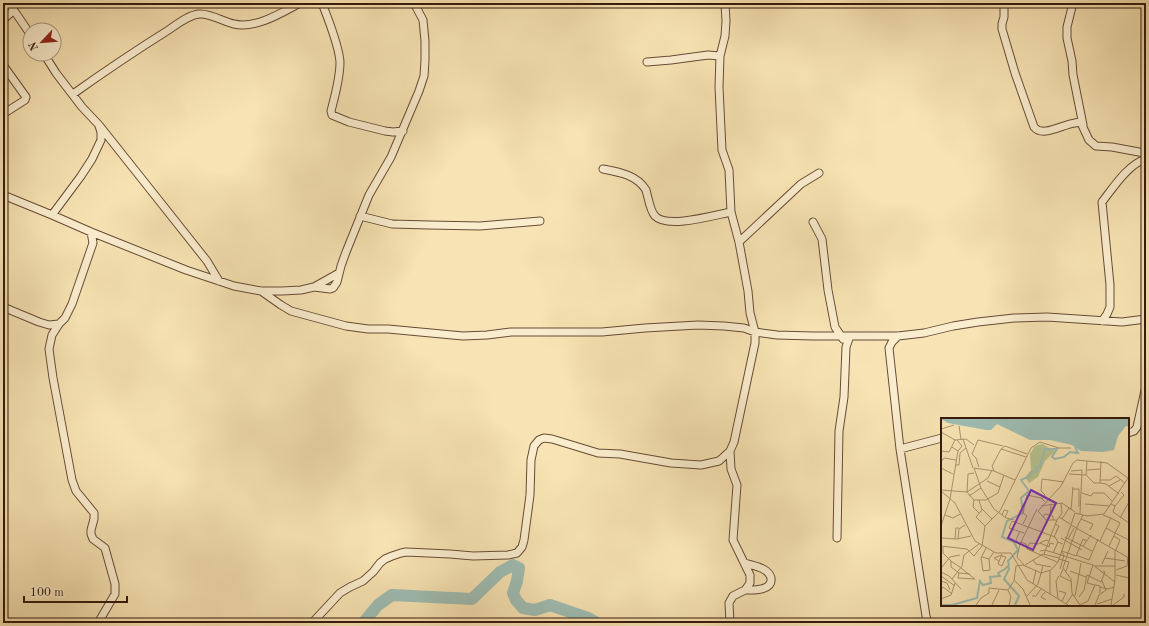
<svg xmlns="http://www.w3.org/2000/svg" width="1149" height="626" font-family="'Old Standard TT',serif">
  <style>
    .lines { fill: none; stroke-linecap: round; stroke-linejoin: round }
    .river { stroke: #9ebdb3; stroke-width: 12 }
    .minor-casing { stroke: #664c35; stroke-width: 9 }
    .minor { stroke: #faedce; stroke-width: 7 }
    .inset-river { fill: none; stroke: #9ebdb3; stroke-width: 2 }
    .inset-road { fill: none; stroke: #aa9370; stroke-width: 1 }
    .view { fill: #7b2cbf; fill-opacity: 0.15; stroke: #7b2cbf; stroke-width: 2 }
    .inset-edge { fill: none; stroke: #361a0b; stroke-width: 2 }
  </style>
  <rect width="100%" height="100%" fill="#f7e3b3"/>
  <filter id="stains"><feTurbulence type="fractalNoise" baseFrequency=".005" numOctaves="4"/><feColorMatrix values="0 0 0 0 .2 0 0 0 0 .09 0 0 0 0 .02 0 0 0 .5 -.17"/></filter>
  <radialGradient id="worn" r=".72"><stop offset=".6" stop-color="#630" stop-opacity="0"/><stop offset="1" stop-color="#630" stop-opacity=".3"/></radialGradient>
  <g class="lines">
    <!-- river -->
    <path class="river" d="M 363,623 L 378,605 L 392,595 L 472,599 L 500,572 L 513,565 L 519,568 L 517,581 L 513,593 L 516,600 L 523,608 L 535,610 L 550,605 L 588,618 L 597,623"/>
    <!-- minor casing -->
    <g class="minor-casing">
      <path id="minor" d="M 9,3 L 30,34
        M 322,3 C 328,19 339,45 340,62 C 340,79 335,95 331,111 L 332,115 L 349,122 L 385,131 L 393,132 L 403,131
        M 725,3 L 726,21 L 725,36 L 720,56 L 719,87 L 722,150 L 729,170 L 731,212 L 739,242 L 748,291 L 750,313 L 755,332 L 755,343 L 734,442 L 730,451 L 731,469 L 737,485 L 733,540 L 750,575 L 750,583 L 745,590 L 733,596 L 729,603 L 730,623
        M 1004,3 L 1004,17 L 1002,24 L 1002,29 L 1015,73 L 1034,127 C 1043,138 1063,124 1075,123 C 1077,122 1079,123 1081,123 L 1089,140 L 1096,146 L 1112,147 L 1139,152 L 1146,154
        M 1073,3 L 1067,27 L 1067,38 L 1072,61 L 1073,75 L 1083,125
        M 3,20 L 14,10
        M 44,54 L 56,73 L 82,107 L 99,125 L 157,198 L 207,261 L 219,281
        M 647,62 L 671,60 L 708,55 L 720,56
        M 3,65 L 26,97 L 25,100 L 3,114
        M 73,94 C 104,72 135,51 167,31 C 176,25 188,15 199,14 C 210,13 224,22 234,24 C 256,29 281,13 300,3
        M 603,169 C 619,172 637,175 646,190 C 648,197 650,211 655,216 C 667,229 715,215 731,212
        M 3,195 L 52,215 L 91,232 L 186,270 L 234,286 L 261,291 L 282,291 L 301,290 L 314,287 L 330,289 L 333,288 L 337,282 L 341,266 L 346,252 L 369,195 L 391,157 L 419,91 L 424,76 L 425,60 L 425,41 L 423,20 L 414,3
        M 52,215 L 81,176 L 92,159 L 101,140 L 101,132 L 99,126
        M 360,216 L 392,224 L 429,225 L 480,226 L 540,221
        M 813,222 L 822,239 L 828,290 L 835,327 L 843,339
        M 739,242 L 801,184 L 819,173
        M 314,287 L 339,273
        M 261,291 L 281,305 L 291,311 L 346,326 L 368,329 L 388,329 L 463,336 L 487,335 L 511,332 L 602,332 L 645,328 L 698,325 L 724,326 L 744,328 L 755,332 L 777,335 L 813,336 L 898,336 L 924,333 L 953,326 L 978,322 L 1014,318 L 1047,317 L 1122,322 L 1146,319
        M 3,307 L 39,322 L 49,325 L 59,324 L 65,318 L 72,304 L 93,243 L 91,232
        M 1102,321 L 1107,314 L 1110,307 L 1110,285 L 1102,202 C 1113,188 1128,164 1146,159
        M 59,324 L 52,335 L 49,349 L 53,378 L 72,480 L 76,491 L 94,513 L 94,519 L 91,530 L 91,534 L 93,539 L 105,548 L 115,584 L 115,594 L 98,623
        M 898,336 L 892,342 L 889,348 L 900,449 L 926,616 L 928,623
        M 1128,433 L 1134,431 L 1137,427 L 1146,386
        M 900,449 L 942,438
        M 837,538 L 839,431 L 844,397 L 846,347 L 850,336
        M 745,563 C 751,565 758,566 763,569 C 767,571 770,574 771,578 C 773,591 753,590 745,590
        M 312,623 L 340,593 L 350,587 L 363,581 L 373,572 L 380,563 L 385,559 L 392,556 L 401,553 L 406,552 L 450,554 L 473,556 L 508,555 L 517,553 L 522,547 L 524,540 L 530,495 L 531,460 L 534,446 L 539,440 L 544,438 L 552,439 L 598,453 L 620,454 L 671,463 L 701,465 L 719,461 L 730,451"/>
    </g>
    <!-- minor -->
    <use href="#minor" class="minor"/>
  </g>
  <!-- overview -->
  <g transform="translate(941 418)">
    <rect width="188" height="188" fill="#f7e3b3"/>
    <path d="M 101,26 L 114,33 L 104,43 L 97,59 L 88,65 L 84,59 L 90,52 L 89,36 L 94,28 Z" fill="#b7c590"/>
    <path d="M 0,1 L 188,1 L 188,9 L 185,8 L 177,18 L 173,32 L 162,34 L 140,33 L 131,27 L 109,22 L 89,22 L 56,6 L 50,12 L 45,12 L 7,5 Z" fill="#9ebdb3"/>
    <path class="inset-river" d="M 67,147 L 68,151 L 63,161 L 78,178 L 74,187M 0,187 L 11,187 L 36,180 L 39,163 L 42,167 L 50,165 L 49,159 L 59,158 L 57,155 L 64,151 L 68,147 L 67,143 L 77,132 L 73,124 L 61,119 L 66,103 L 82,95 L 80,80 L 88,73 L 80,62 L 89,58 L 91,54 L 96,53 L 95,50 L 99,48 L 104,31 L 116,31 L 111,39 L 114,41 L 123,39 L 129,34 L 137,35 L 134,29"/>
    <path class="inset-road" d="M 18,8 L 20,21M 0,11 L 13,7M 0,14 L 14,22 L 25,21 L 33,27M 22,21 L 32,50M 16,22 L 21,28 L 17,33M 60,31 L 64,28 L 86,36M 0,33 L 8,34 L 14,22M 0,44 L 3,40 L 15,42M 14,47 L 18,47 L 19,35 L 25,30M 38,49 L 35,40 L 31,36 L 37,22 L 62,28M 0,50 L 12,56M 146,52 L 159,51M 53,53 L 51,48 L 60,31 L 85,39M 130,53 L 141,52 L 139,96M 128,56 L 145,57 L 153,65 L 159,65 L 160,43M 145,57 L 146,43M 159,62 L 169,62 L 175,58 L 184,65M 46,63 L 59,69M 159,65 L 165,66 L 178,76M 168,68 L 179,62M 40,70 L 53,91 L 65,100 L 73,102M 131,71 L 138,71 L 138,89M 0,72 L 26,74 L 33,82 L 45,82 L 57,75 L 63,57M 0,73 L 14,85 L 34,123 L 55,135 L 70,135 L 86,162 L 127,187M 26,74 L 47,60 L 51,52M 26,74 L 27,56 L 33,55M 141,75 L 150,78 L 152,75 L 163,75 L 171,83M 28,78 L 40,70 L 33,50 L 53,53 L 74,62M 101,81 L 104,77 L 100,73 L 101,61 L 123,64M 33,82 L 32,89 L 38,95M 38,82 L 41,92 L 35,99 L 44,108M 144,86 L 169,88M 170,86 L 174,88 L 172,94 L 188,105M 100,88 L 121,85 L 134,94M 174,88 L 183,77 L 180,74M 41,91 L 51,101M 130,92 L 132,69M 4,97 L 12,100 L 19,96M 61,97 L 63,92 L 67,93 L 64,99M 162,97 L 170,100 L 165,110 L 174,115M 109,98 L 110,86M 102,99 L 104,96 L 112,98 L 112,102M 118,99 L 129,106M 179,100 L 188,84M 121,101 L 128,90M 140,101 L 152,106 L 149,112M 82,106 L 86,98 L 82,95 L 86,77 L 100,80 L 104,84M 130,107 L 188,140M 0,108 L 9,81 L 17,33 L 11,29M 136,109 L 142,97M 79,113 L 75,122 L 78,126 L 80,124 L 85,126 L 86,131 L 116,144M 83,115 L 68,110 L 71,103 L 114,119 L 117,124 L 122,126M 174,115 L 188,122M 110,117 L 116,102M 113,119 L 118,108 L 114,106M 124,119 L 151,133M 0,120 L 16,121 L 30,118M 120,120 L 141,132M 14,121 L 15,110 L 18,110M 17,121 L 18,111 L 24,107M 127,121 L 133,110M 159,123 L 165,110M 80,124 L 96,91M 99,125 L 108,129 L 109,125 L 113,126M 79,126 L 76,139 L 83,147M 0,128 L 26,131 L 33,138 L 41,128M 41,128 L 44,108 L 59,93 L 90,30 L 99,24 L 118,30 L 130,30M 142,128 L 150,117M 168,128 L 179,105 L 170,100M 2,129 L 2,135 L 10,143 L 10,149 L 18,155 L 29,156M 86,129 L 89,125 L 97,126 L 105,122 L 108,123 L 110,117M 45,130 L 40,140 L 42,153 L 49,152 L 48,141M 99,133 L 104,132 L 152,147 L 174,164M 120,133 L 127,135 L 122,150 L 130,161 L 131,175 L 139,187M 112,135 L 117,124M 127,135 L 135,138 L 142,121 L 146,123M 127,135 L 136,109M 103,136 L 108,123M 135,137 L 148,142 L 157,121M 61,138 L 65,139 L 61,148 L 57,146 L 61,136M 41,139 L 48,141 L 53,134M 164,140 L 184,143M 118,141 L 128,144 L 125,153M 92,142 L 95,146 L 110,149M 10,143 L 20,150M 58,143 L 53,140 L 61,137M 161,146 L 167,133M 84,147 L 102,136 L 118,140M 152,147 L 146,165 L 154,167M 154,148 L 174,148M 1,149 L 9,139 L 19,137M 20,150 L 34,161M 119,151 L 123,137 L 121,134M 122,151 L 119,158 L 131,164M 175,152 L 186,148 L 187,139M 129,153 L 145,159M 0,154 L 8,158 L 20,171M 18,155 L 17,160 L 34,161M 175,157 L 188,160M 0,158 L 14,168M 11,161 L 21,148 L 23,137 L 38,126M 0,163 L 6,165 L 9,172M 74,163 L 82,171 L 89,187M 92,166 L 95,152M 159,169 L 167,171 L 173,169M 0,172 L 2,169 L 11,176M 118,173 L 125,175 L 121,183M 104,174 L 100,179 L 105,182M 109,176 L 109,153M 86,178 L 97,166 L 102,148M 91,178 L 95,178 L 100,171M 134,178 L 140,145M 138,179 L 143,172 L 146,157 L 160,164 L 164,154 L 162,153M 0,181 L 10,177 L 14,165M 117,181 L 115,163 L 118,158M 125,186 L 132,176M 156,186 L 171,181M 35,187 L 40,180 L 48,175 L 48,170 L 67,172M 51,187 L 58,172M 68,187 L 70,179 L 67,172 L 73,163 L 75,148 L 82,147 L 100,155 L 110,152 L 117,144 L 134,95 L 146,98 L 163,96 L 187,60 L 166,45 L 136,42 L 132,45 L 120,68 L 97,93 L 105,102 L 116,102 L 121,95 L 120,85M 139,187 L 147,183 L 154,167 L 159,168 L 159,175M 154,187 L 158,177 L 165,172 L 161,163M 170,187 L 174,162 L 174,134 L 179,122 L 173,118M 172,187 L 183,179 L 183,176"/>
    <path class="view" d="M 90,72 L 115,85 L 92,132 L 67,120 Z"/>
    <rect width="188" height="188" class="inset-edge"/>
  </g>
  <!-- margin -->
  <rect width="1149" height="626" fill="none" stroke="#f7e3b3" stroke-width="16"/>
  <rect x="4" y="4" width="1141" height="618" fill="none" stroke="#361a0b" stroke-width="2"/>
  <rect x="8" y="8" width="1133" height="610" fill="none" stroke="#361a0b"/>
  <!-- north arrow -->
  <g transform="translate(42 42) rotate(244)"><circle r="19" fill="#faedce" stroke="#ac9980"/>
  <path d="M0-3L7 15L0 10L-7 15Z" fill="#8f2418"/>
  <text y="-6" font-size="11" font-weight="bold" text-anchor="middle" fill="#361a0b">N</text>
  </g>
  <!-- scale -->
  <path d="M24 596v6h103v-6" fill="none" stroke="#361a0b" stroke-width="2"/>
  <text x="30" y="596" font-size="12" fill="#361a0b" stroke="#faedce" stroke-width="3" paint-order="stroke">100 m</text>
  <rect width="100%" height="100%" filter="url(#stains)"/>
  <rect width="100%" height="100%" fill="url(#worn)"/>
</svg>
